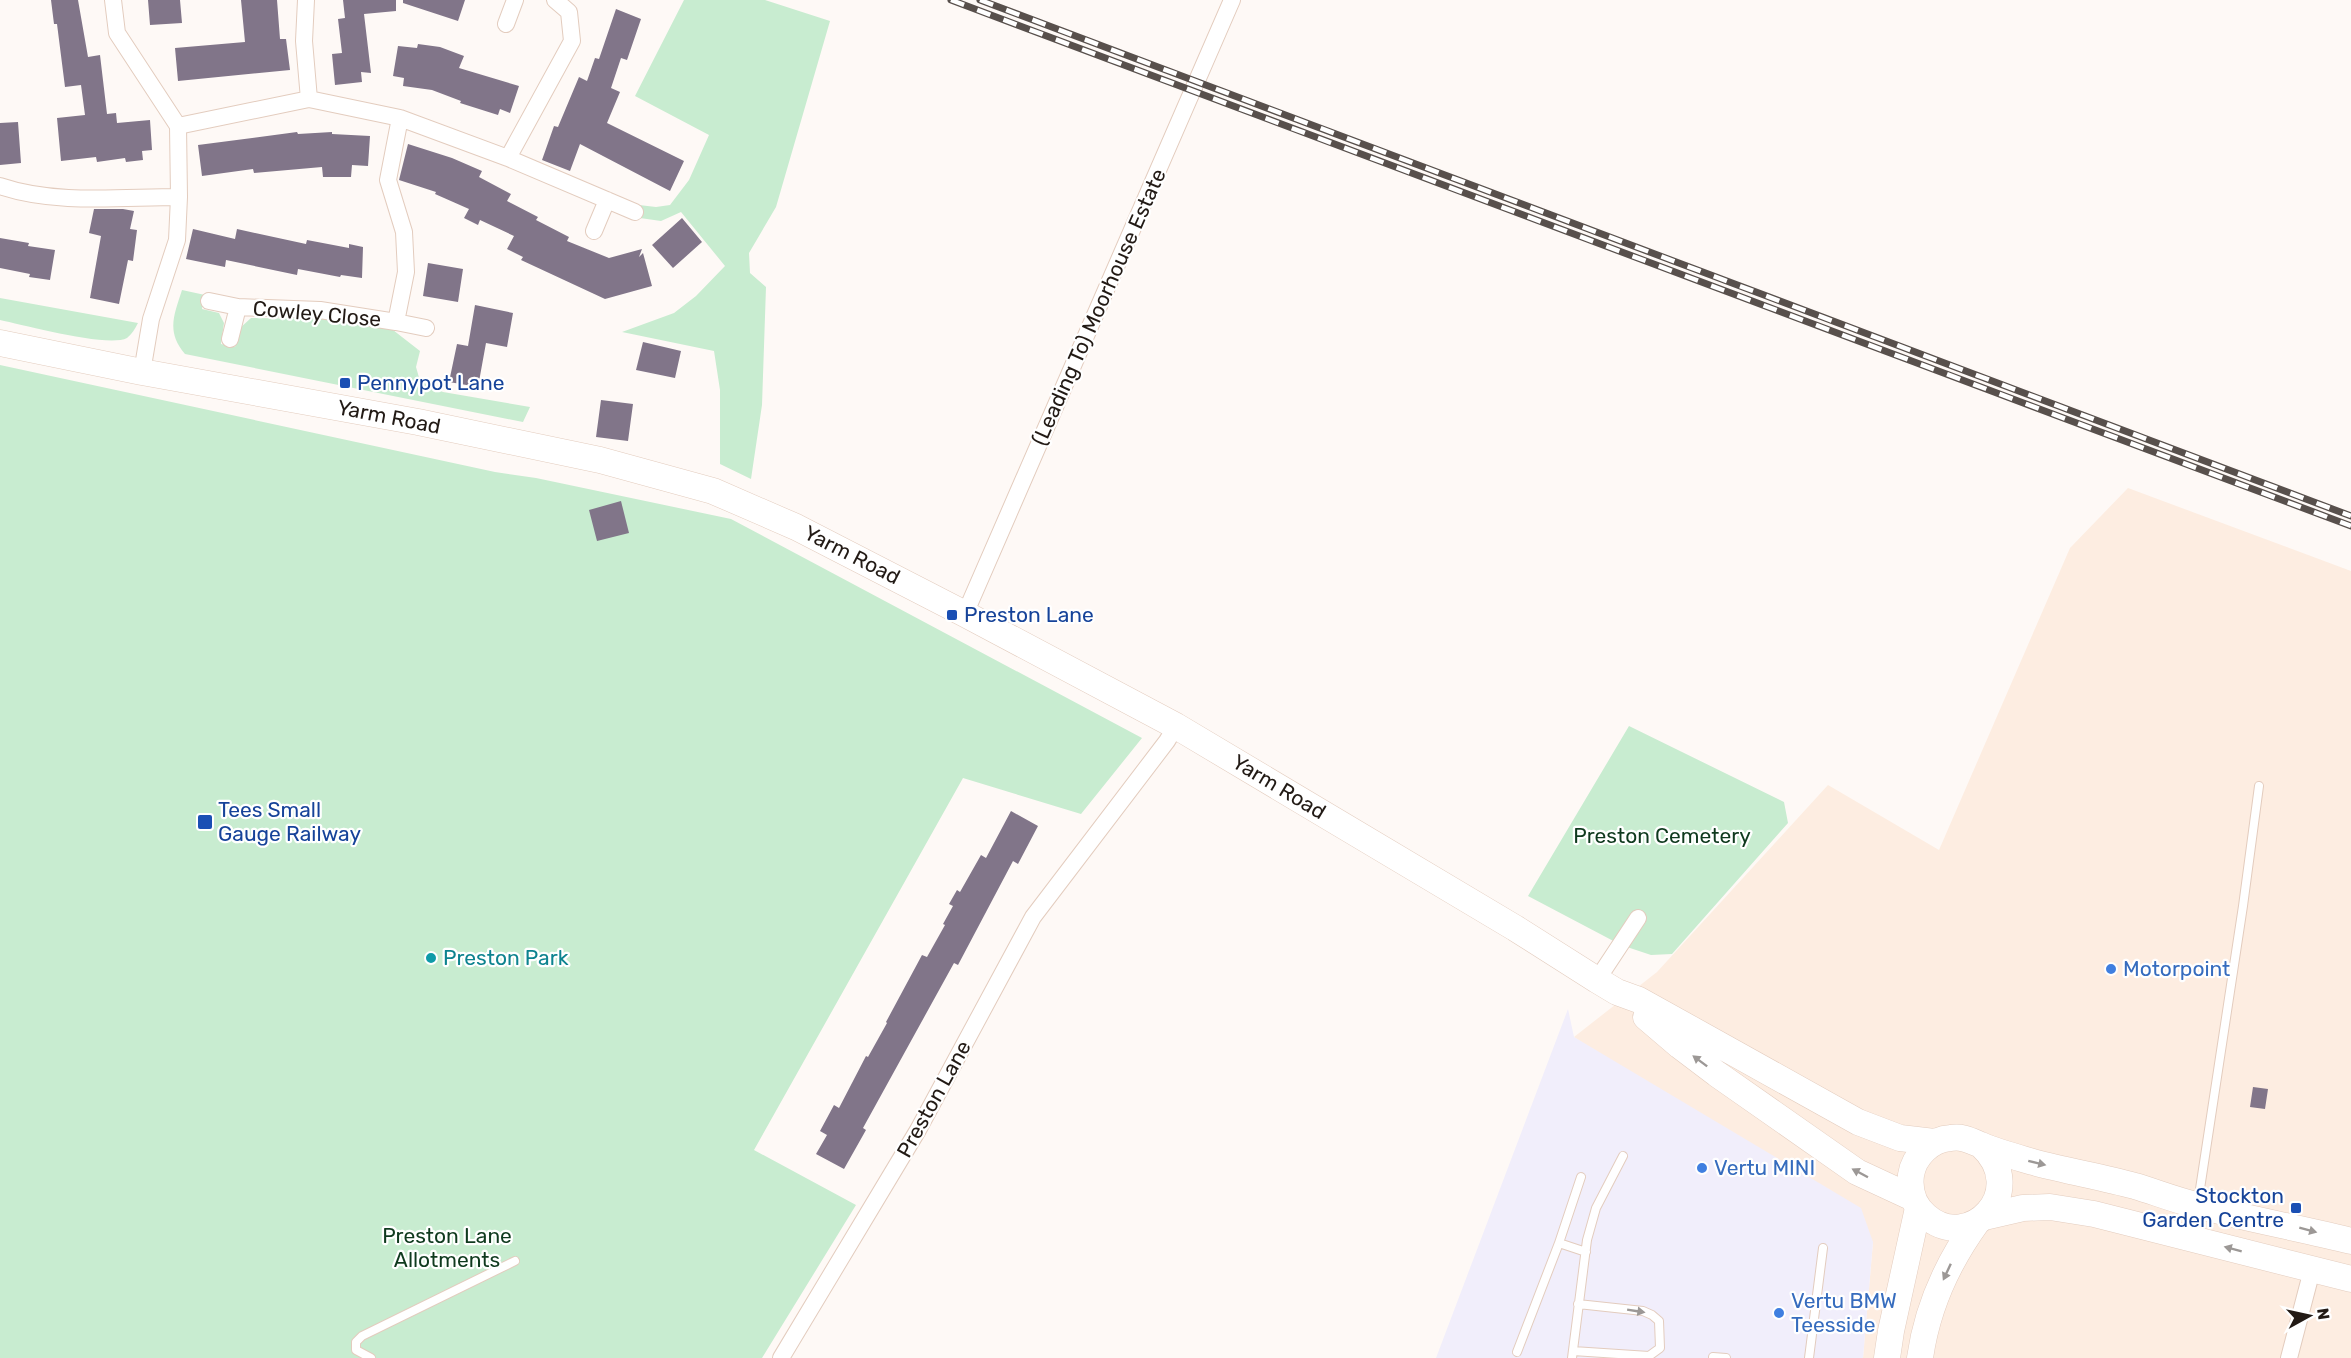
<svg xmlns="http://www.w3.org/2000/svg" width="2351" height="1358" font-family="Rubik,sans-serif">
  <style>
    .commercial { fill: #fdede1 }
    .industrial { fill: #f1eefb }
    .green { fill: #c8ecd0 }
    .building { fill: #817589 }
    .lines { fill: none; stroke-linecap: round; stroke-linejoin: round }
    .lane-casing { stroke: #e3ccbe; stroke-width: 10 }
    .street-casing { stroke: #e3ccbe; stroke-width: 18 }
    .primary-casing { stroke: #e3ccbe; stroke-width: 27 }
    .lane { stroke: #fff; stroke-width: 8 }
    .street { stroke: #fff; stroke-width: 16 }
    .primary { stroke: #fff; stroke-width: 26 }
    .rail-casing { stroke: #58504c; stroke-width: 7 }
    .rail { stroke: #fff; stroke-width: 4.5; stroke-dasharray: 14; stroke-linecap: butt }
    .oneway { fill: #9c9896 }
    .transit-dot { fill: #1a4fb4; stroke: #fff; stroke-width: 2 }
    .culture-dot { fill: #0f9aa8; stroke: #fff; stroke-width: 2 }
    .shop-dot { fill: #3f7fe0; stroke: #fff; stroke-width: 2 }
    .labels { text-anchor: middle; stroke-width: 4.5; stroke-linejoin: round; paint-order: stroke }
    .street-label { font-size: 21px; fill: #221a15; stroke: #fff }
    .transit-label { font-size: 21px; fill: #164399; stroke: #fff; text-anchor: start }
    .park-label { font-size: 21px; fill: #0f3a1e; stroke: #fff }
    .culture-label { font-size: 21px; fill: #0d838f; stroke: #fff; text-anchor: start }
    .shop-label { font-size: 21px; fill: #366cbe; stroke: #fff; text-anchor: start }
  </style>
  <rect width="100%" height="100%" fill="#fef9f6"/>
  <!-- commercial -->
  <path class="commercial" d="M 2128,488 L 2351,571 L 2351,1358 L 1863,1358 L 1873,1242 L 1574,1037 L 1657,972 L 1828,785 L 1939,850 L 2070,548 Z"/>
  <!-- industrial -->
  <path class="industrial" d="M 1568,1009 L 1574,1037 L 1861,1208 L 1873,1242 L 1863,1358 L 1436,1358 Z"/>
  <!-- green -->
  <path class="green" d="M 684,0 L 765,0 L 830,21 L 776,207 L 749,253 L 750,273 L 766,287 L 762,405 L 751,479 L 720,464 L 720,390 L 714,351 L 622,332 L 674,313 L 696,296 L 725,266 L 681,212 L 661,221 L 633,217 L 639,205 L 656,207 L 670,205 L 689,180 L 709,135 L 635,96 Z
    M 182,290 L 205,295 L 202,309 L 219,313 L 224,323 L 221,344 L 235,347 L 240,328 L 251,318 L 338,319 L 393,330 L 420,351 L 416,367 L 420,381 L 443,392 L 530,407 L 523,422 L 185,354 C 166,332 174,315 182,290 Z
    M 0,298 L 138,323 C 135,329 132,334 127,338 C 108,348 24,325 0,320 Z
    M 0,365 L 495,472 L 536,478 L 731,519 L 1142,738 L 1081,814 L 963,778 L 754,1150 L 856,1205 L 762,1358 L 0,1358 Z
    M 1629,726 L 1784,802 L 1788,823 L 1672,954 L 1651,955 L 1621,945 L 1528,896 Z"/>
  <!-- building -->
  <path class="building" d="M 51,0 L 78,0 L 88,57 L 100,55 L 107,114 L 116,113 L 117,123 L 150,120 L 152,150 L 142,151 L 143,160 L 126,162 L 125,158 L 97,162 L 96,157 L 61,161 L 57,118 L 85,115 L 81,85 L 65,87 L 57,24 L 54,24 Z
    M 148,0 L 180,0 L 182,23 L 150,25 Z
    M 241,0 L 277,0 L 280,39 L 286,39 L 290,70 L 178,81 L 175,48 L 245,42 Z
    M 343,0 L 396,0 L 396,11 L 364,14 L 371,73 L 361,72 L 362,82 L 335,85 L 332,54 L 342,53 L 338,19 L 345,18 Z
    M 403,0 L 465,0 L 458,21 L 403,3 Z
    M 616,9 L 641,19 L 627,60 L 621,58 L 611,88 L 620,92 L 607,123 L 684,161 L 670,191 L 580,144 L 570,171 L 542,160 L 554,126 L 558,127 L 579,77 L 587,81 L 595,58 L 599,59 Z
    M 418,44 L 440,47 L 464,56 L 459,68 L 519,86 L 510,113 L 500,109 L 498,115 L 460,103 L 461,101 L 432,90 L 403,86 L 404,78 L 393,76 L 398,46 L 417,48 Z
    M 18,122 L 21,163 L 0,165 L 0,123 Z
    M 297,132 L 298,134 L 332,132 L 332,134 L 370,136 L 368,166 L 352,165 L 351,177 L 323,177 L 322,167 L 254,173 L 253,169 L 202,176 L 198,145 Z
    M 408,144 L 452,158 L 482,171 L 479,177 L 511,194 L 507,201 L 538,217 L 536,220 L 569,237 L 567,241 L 609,258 L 642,249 L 639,257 L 643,253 L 652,286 L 605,299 L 521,260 L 523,257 L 507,249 L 514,236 L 480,220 L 478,225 L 464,218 L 469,209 L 435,194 L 436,192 L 399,180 Z
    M 94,209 L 123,209 L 134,211 L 130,229 L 137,230 L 133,261 L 128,260 L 119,304 L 90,298 L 101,236 L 89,233 Z
    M 682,218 L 702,242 L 673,268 L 652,245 Z
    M 193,229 L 235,239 L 237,229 L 306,244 L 307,240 L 349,248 L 349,244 L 363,247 L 362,278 L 341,275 L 340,277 L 298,269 L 297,275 L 226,260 L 225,267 L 186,259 Z
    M 0,238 L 29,243 L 28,246 L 55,250 L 50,280 L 29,277 L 30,274 L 0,268 Z
    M 428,263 L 463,269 L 458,302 L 423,296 Z
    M 475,305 L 513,313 L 507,347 L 486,343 L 478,387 L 449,382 L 457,344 L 468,346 Z
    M 643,342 L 681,351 L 675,378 L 636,370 Z
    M 601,400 L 633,404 L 628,441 L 596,437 Z
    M 621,501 L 629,533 L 597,541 L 589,510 Z
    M 1011,811 L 1038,826 L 1018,864 L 1013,861 L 958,965 L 954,963 L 863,1128 L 866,1130 L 844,1169 L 816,1154 L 827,1135 L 820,1131 L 834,1105 L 839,1108 L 866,1056 L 868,1057 L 887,1023 L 886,1022 L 922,955 L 927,957 L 945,925 L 943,924 L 953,906 L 949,904 L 957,890 L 960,892 L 981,855 L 986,858 Z
    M 2253,1087 L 2268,1089 L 2265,1109 L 2250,1107 Z"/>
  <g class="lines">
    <!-- lane casing -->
    <g class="lane-casing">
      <path id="lane" d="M 2198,1202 L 2243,906 L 2259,786
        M 1559,1243 L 1581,1177
        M 1573,1351 L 1649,1356 L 1660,1348 L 1659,1321 L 1652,1315 L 1643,1311 L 1578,1304
        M 1517,1352 L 1559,1243 L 1586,1252
        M 1713,1357 L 1726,1358
        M 371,1358 L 356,1350 L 356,1342 L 362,1336 L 515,1261
        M 1572,1358 L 1587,1240 L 1596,1208 L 1623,1156
        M 1809,1358 L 1823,1248"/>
    </g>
    <!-- street casing -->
    <g class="street-casing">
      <path id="street" d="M 113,0 L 117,33 L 178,126
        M 306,0 L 304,41 L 309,99
        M 506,24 L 515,0
        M 508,158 L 572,41 L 569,12 L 555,0
        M 0,186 C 56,205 121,197 179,197
        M 594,231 L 607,200
        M 209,301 L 238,307 L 320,310 L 396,322 L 406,272 L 404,232 L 388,180 L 400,118
        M 396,322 L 426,328
        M 230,339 L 238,307
        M 142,372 L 151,319 L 177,240 L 179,197 L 178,126 L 309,99 L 400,118 L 508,158 L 635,212
        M 965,614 L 1232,0
        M 1597,980 L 1638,918
        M 781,1358 L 918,1130 L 1033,917 L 1167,741 L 1176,726
        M 2289,1358 L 2312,1270"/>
    </g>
    <!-- primary casing -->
    <g class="primary-casing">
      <path id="primary" d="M 0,343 L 142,372 L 418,422 L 600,460 L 713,491 L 796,527 L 965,614 L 1176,726 L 1515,928 L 1597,980 L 1617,992 L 1639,1000 L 1858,1122 L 1900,1138 L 1934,1142
        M 1646,1017 L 1680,1046 L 1717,1074 L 1857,1172 L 1913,1198
        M 1981,1145 C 2031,1191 1969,1254 1926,1216 C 1914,1206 1909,1191 1911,1175 C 1914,1156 1931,1139 1951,1138 C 1963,1136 1971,1141 1981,1145 C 1997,1152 2016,1157 2033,1162 C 2067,1171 2101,1177 2135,1186 C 2155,1192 2175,1200 2196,1205 C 2247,1219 2300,1228 2351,1241
        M 1984,1217 L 2023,1208 L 2050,1207 L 2094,1214 L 2351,1279
        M 1887,1358 L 1891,1331 L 1918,1208
        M 1920,1358 C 1927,1308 1948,1262 1977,1222"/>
    </g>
    <!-- lane -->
    <use href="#lane" class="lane"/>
    <!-- street -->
    <use href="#street" class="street"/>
    <!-- primary -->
    <use href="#primary" class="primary"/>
    <!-- rail casing -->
    <g class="rail-casing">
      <path id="rail" d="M 951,0 L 2351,526
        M 980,0 L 2351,516"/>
    </g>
    <!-- rail -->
    <use href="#rail" class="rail"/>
  </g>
  <!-- one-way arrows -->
  <defs><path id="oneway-solid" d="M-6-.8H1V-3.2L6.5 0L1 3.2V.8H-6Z" transform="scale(1.5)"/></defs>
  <g class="oneway">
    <use href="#oneway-solid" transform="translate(1700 1061) rotate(-143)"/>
    <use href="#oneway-solid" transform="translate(2037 1163) rotate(14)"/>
    <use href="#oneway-solid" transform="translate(1860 1173) rotate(-152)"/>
    <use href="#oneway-solid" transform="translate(2308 1230) rotate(15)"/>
    <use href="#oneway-solid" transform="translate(2233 1249) rotate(-165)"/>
    <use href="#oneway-solid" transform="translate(1947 1272) rotate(115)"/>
    <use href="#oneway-solid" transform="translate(1636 1311) rotate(9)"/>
  </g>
  <!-- markers -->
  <g class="transit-dot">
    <rect x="339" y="377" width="12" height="12" rx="3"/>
    <rect x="946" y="609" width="12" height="12" rx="3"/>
    <rect x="197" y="814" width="16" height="16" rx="3"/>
    <rect x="2290" y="1202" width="12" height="12" rx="3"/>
  </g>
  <circle class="culture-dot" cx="431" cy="958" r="6"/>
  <g class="shop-dot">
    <circle cx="2111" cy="969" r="6"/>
    <circle cx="1702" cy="1168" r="6"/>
    <circle cx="1779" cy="1313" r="6"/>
  </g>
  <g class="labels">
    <!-- street labels -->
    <g class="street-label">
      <text transform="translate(1099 307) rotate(-66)" y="7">(Leading To) Moorhouse Estate</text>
      <text transform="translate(317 314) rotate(5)" y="7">Cowley Close</text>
      <text transform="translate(389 417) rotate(11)" y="7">Yarm Road</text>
      <text transform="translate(852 555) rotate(27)" y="7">Yarm Road</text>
      <text transform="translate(1279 787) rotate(31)" y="7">Yarm Road</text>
      <text transform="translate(934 1099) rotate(-61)" y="7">Preston Lane</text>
    </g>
    <!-- transit labels -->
    <g class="transit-label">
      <text x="357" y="390">Pennypot Lane</text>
      <text x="964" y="622">Preston Lane</text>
      <text x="218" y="817">Tees Small<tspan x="218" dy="24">Gauge Railway</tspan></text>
      <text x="2284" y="1203" text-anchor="end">Stockton<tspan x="2284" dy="24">Garden Centre</tspan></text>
    </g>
    <!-- park labels -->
    <g class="park-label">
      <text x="1662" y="843">Preston Cemetery</text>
      <text x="447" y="1243">Preston Lane<tspan x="447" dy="24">Allotments</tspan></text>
    </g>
    <!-- culture labels -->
    <g class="culture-label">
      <text x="443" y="965">Preston Park</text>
    </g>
    <!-- shop labels -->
    <g class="shop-label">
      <text x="2123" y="976">Motorpoint</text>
      <text x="1714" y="1175">Vertu MINI</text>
      <text x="1791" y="1308">Vertu BMW<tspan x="1791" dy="24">Teesside</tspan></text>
    </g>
  </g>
  <!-- north arrow -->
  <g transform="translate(2309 1316) rotate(82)" stroke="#ffffff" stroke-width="4.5" paint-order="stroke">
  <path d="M0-4.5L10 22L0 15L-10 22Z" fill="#221a15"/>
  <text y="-9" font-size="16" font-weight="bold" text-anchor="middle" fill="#221a15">N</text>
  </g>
</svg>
